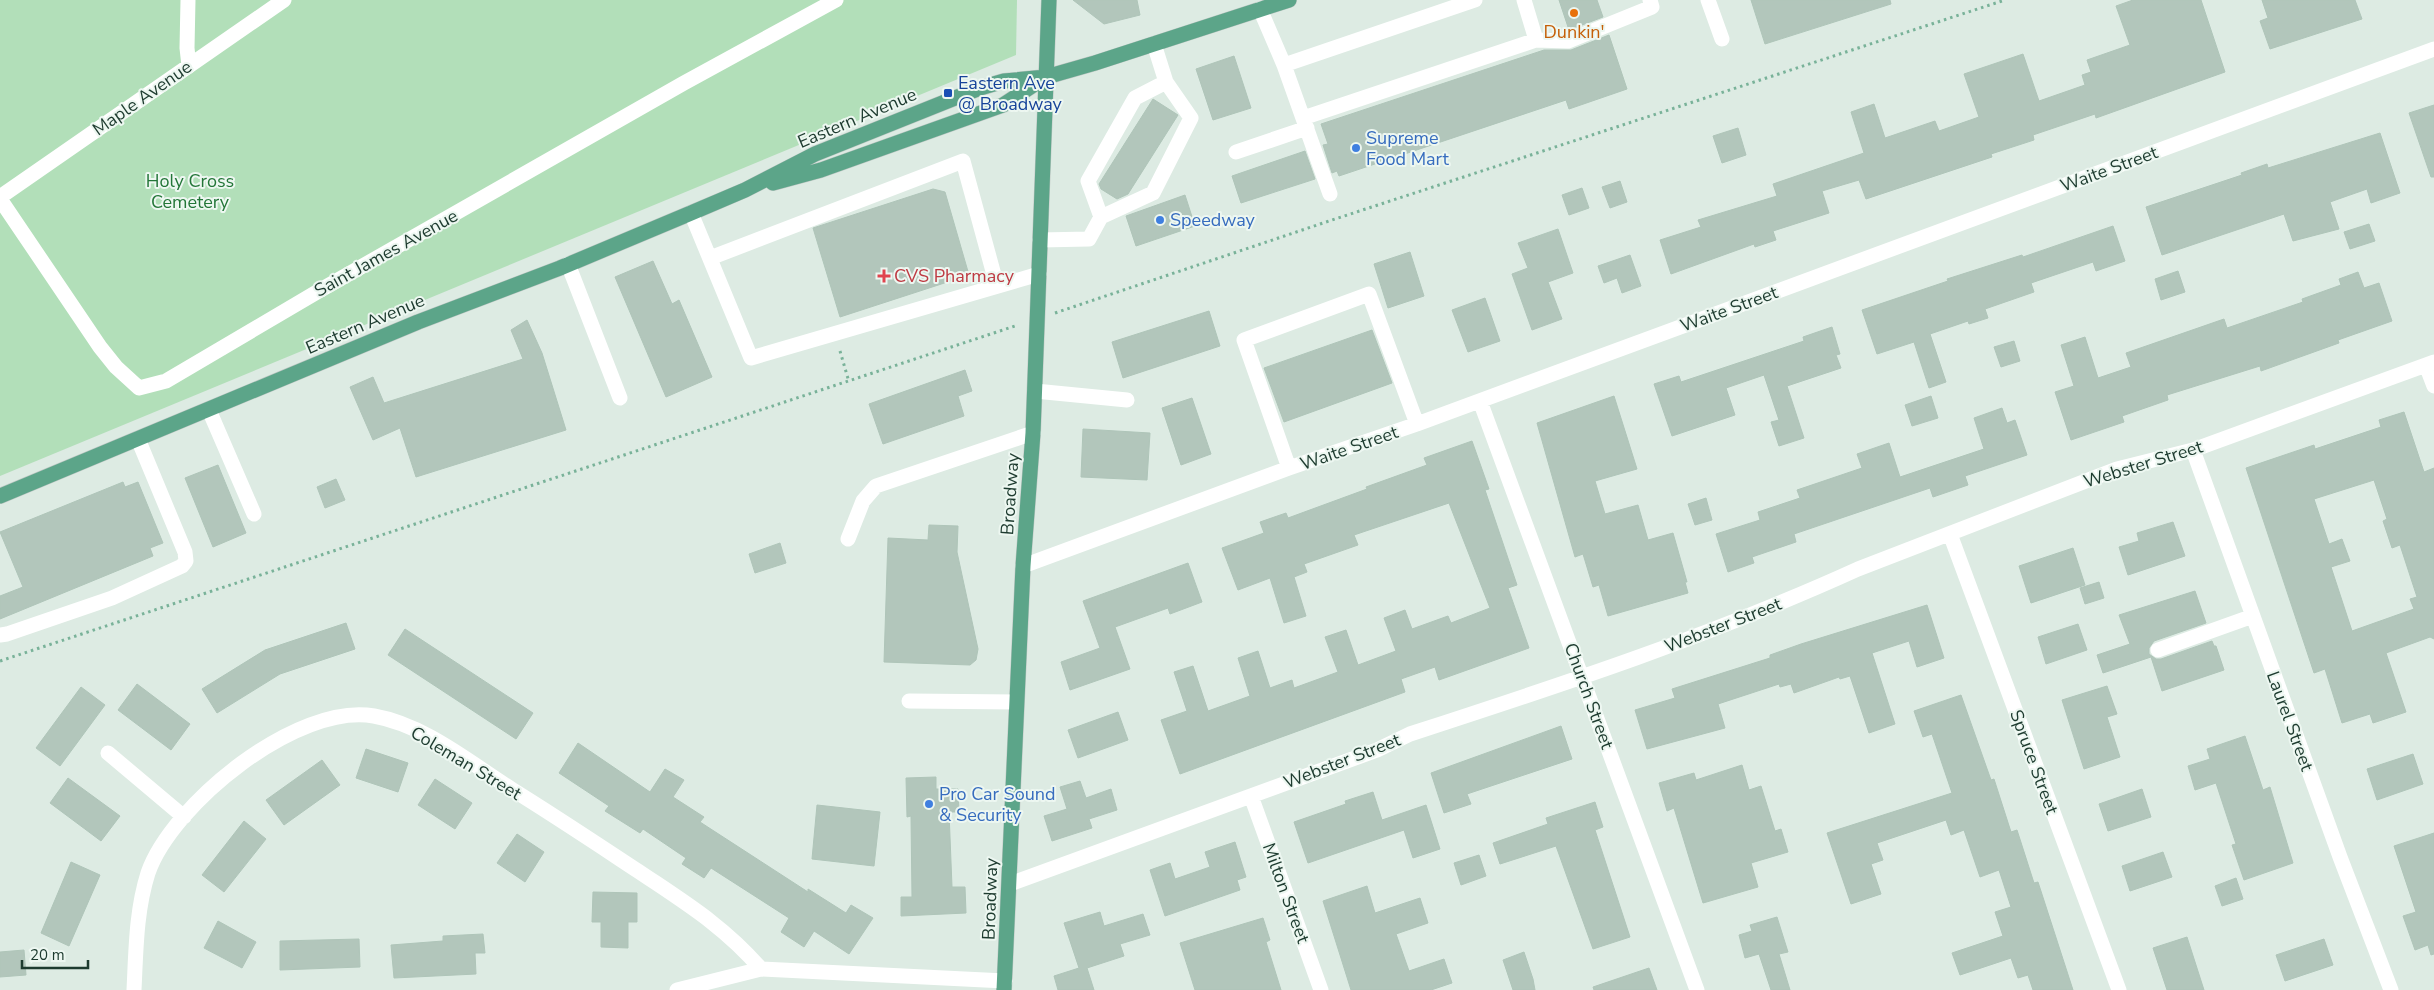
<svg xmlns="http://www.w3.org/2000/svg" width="2434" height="990" font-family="'Nunito Sans',sans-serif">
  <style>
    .green { fill: #b2dfb9 }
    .building { fill: #b2c6bb; stroke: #afc5b9; fill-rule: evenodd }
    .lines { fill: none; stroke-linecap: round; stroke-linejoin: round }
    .major-casing { stroke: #c0c8c5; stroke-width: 16 }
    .path { stroke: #79b299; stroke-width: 3; stroke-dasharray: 2.5 4; stroke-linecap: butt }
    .minor { stroke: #fff; stroke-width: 15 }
    .major { stroke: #5ca589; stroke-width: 15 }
    .food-dot { fill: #e8710a; stroke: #edf7f1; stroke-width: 2 }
    .transit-dot { fill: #1a4fb4; stroke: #edf7f1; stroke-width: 2 }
    .shop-dot { fill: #3f7fe0; stroke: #edf7f1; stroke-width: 2 }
    .health-dot { fill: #e0444e; stroke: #edf7f1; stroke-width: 2 }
    .labels { text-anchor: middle; stroke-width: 4; stroke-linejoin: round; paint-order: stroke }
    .food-label { font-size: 18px; fill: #c56008; stroke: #edf7f1 }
    .transit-label { font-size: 18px; fill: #164399; stroke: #edf7f1; text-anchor: start }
    .street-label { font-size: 18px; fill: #1d3b2f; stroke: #edf7f1 }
    .shop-label { font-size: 18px; fill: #366cbe; stroke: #edf7f1; text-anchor: start }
    .park-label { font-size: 18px; fill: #237638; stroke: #edf7f1 }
    .health-label { font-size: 18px; fill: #be3a42; stroke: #edf7f1; text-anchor: start }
  </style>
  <rect width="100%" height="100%" fill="#ddebe3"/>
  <!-- green -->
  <path class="green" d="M 0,0 L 1017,0 L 1016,55 L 0,476 Z"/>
  <!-- building -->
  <path class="building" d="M 1073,0 L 1137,0 L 1140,15 L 1104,24 Z
    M 1559,0 L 1597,0 L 1603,17 L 1569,30 Z
    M 1751,0 L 1890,0 L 1891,4 L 1765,44 Z
    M 2133,0 L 2201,0 L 2225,72 L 2096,118 L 2095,114 L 2033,135 L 2034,140 L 1991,154 L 1992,157 L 1866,199 L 1859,180 L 1822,191 L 1829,213 L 1773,231 L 1776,240 L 1755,247 L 1754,244 L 1671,274 L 1660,240 L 1701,227 L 1698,220 L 1777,196 L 1773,184 L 1864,153 L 1851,112 L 1874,104 L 1885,138 L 1935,121 L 1939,131 L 1979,117 L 1964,74 L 2023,54 L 2039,101 L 2085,85 L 2082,75 L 2091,72 L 2087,60 L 2130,45 L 2116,6 Z
    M 2262,0 L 2355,0 L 2362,19 L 2270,49 L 2260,21 L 2268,18 Z
    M 1609,35 L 1627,89 L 1569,109 L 1566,100 L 1339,176 L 1337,171 L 1332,173 L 1323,145 L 1328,144 L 1321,124 L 1544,50 L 1571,50 Z
    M 1234,56 L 1251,108 L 1213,120 L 1196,69 Z
    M 1153,99 L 1178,115 L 1128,194 L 1117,199 L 1101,189 L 1099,184 Z
    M 2434,105 L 2434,177 L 2431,177 L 2409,113 Z
    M 1738,128 L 1746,155 L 1722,163 L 1713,136 Z
    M 2380,133 L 2400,193 L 2371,203 L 2367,189 L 2330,202 L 2339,229 L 2293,241 L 2284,214 L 2162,255 L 2146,207 L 2242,175 L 2241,173 L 2267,164 L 2268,168 Z
    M 1305,151 L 1315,179 L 1241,203 L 1232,176 Z
    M 1620,181 L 1627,202 L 1610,208 L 1602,187 Z
    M 1582,188 L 1589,208 L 1569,215 L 1562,195 Z
    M 933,189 L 945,192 L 969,275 L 840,317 L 813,228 Z
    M 1185,195 L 1195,226 L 1136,246 L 1126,216 Z
    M 2369,224 L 2375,241 L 2350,249 L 2344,232 Z
    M 2113,226 L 2125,261 L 2096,271 L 2093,262 L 2031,283 L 2034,292 L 1985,309 L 1988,318 L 1969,324 L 1968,321 L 1930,334 L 1946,382 L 1929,388 L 1914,342 L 1877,354 L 1862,310 L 1948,281 L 1947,279 L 2022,255 L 2023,257 Z
    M 1558,229 L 1573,273 L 1548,282 L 1562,319 L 1532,330 L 1512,274 L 1528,268 L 1518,243 Z
    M 1410,252 L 1424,296 L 1388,308 L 1374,264 Z
    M 1630,255 L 1641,286 L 1622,293 L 1617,278 L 1604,283 L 1598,266 Z
    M 653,261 L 672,304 L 679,300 L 712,377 L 666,397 L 615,277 Z
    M 2178,271 L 2185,292 L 2161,300 L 2155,279 Z
    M 2358,272 L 2364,288 L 2379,283 L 2392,321 L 2338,340 L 2339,343 L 2261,371 L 2260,366 L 2167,395 L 2168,400 L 2122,416 L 2124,422 L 2071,440 L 2055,392 L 2074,386 L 2061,345 L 2085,337 L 2098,378 L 2131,367 L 2126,353 L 2224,319 L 2227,328 L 2303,302 L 2302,299 L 2341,285 L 2339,279 Z
    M 1485,298 L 1500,341 L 1468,352 L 1452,310 Z
    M 1209,311 L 1220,346 L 1123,378 L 1112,342 Z
    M 527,320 L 542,353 L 566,430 L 416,477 L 400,428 L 373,440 L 350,387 L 373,377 L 384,403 L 523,359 L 511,330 Z
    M 1832,327 L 1840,354 L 1836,355 L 1841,368 L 1787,386 L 1804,438 L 1779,446 L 1771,422 L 1779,420 L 1764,375 L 1726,388 L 1735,415 L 1672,436 L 1654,384 L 1679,376 L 1681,382 L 1804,341 L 1803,337 Z
    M 1372,330 L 1392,383 L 1284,422 L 1264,368 Z
    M 2014,341 L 2020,361 L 2001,367 L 1994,347 Z
    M 965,370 L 972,391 L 958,396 L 964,416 L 883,444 L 869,404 Z
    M 1614,396 L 1637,469 L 1595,481 L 1605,514 L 1638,505 L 1648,540 L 1673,533 L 1687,582 L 1685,582 L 1688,593 L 1608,616 L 1599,585 L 1593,587 L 1583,554 L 1575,557 L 1537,423 Z
    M 1931,396 L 1938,418 L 1912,426 L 1905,405 Z
    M 1192,398 L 1211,454 L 1181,465 L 1162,408 Z
    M 2002,408 L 2007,423 L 2015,420 L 2027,455 L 1965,476 L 1968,485 L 1933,497 L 1930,488 L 1794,534 L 1796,542 L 1752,557 L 1754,563 L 1728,572 L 1716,534 L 1760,520 L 1758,512 L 1800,498 L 1797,490 L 1862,468 L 1857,454 L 1889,443 L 1900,477 L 1984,449 L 1974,418 Z
    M 2404,412 L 2424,472 L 2434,468 L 2434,639 L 2430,637 L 2386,653 L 2406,712 L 2373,723 L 2370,714 L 2342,723 L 2325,669 L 2314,673 L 2246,468 L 2314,445 L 2315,449 L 2381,427 L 2379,420 ZM 2374,480 L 2387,519 L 2383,521 L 2392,548 L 2400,545 L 2417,597 L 2410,599 L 2414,609 L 2352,631 L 2331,567 L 2350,561 L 2342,539 L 2329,544 L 2314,499 Z
    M 1083,429 L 1150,433 L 1147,480 L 1081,477 Z
    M 1472,441 L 1489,489 L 1485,490 L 1517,585 L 1508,588 L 1529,648 L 1439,680 L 1435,667 L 1401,679 L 1405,692 L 1180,774 L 1161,720 L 1187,711 L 1174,672 L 1193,666 L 1208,711 L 1250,696 L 1238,658 L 1258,651 L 1270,688 L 1292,680 L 1294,688 L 1338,672 L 1325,637 L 1346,630 L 1358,665 L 1396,651 L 1384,618 L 1405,610 L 1412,629 L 1448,616 L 1451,623 L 1490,608 L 1449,503 L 1354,535 L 1358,545 L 1304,564 L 1307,572 L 1294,577 L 1306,616 L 1284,623 L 1270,578 L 1238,590 L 1222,548 L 1264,533 L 1260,522 L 1286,513 L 1288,518 L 1367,489 L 1366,487 L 1427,465 L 1424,458 Z
    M 218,465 L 246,533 L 213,547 L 185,478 Z
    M 336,479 L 345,500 L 325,508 L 317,487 Z
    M 123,482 L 125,487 L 138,482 L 163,543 L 150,548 L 153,556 L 0,619 L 0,596 L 23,587 L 0,532 Z
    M 1706,498 L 1712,520 L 1695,525 L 1688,504 Z
    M 2173,522 L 2185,556 L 2128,575 L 2119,547 L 2139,541 L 2137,533 Z
    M 929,525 L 958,526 L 957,552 L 978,649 L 976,660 L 970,665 L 884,662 L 888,538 L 928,540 Z
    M 780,543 L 786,563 L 755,573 L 749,554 Z
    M 2073,548 L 2085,585 L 2031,603 L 2019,566 Z
    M 1188,563 L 1202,602 L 1170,614 L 1168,608 L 1115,627 L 1130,669 L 1070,690 L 1061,662 L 1100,648 L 1083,601 Z
    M 2099,582 L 2104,598 L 2085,604 L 2080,588 Z
    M 2195,591 L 2206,623 L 2154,641 L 2149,648 L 2149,654 L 2156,659 L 2161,659 L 2212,641 L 2214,646 L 2216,646 L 2224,670 L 2162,691 L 2151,657 L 2103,673 L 2097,655 L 2130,644 L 2119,615 Z
    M 1927,605 L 1944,658 L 1917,667 L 1909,641 L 1872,653 L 1895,724 L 1869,733 L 1850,676 L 1840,679 L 1839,677 L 1794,693 L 1791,684 L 1780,687 L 1779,684 L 1718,704 L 1725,728 L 1647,749 L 1635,710 L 1675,698 L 1672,689 L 1770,658 L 1770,655 L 1801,644 Z
    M 346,623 L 355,649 L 280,674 L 217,713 L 202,689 L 265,650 Z
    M 2078,624 L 2087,650 L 2046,664 L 2038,637 Z
    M 405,629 L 533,713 L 516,739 L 388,655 Z
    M 137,684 L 190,724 L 171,750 L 118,710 Z
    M 2107,686 L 2117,714 L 2107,717 L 2120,757 L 2084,769 L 2062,700 Z
    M 81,687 L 105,705 L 60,766 L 36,748 Z
    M 1961,695 L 1991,780 L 1994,779 L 2011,832 L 2017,830 L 2034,883 L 2038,882 L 2073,990 L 2033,990 L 2028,975 L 2018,978 L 2011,958 L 1960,975 L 1952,953 L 2003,936 L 1995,912 L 2011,907 L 1999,870 L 1980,877 L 1964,830 L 1951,835 L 1946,820 L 1877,843 L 1883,860 L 1871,864 L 1881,894 L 1851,904 L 1827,833 L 1952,793 L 1932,734 L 1923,737 L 1914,711 Z
    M 1118,712 L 1128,740 L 1078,758 L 1068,730 Z
    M 1561,726 L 1572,759 L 1467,794 L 1471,804 L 1444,813 L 1431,773 Z
    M 2245,736 L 2263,790 L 2270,787 L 2293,863 L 2244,880 L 2232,845 L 2236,844 L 2216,783 L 2195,790 L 2188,766 L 2210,759 L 2207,749 Z
    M 578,743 L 650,792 L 665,769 L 684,780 L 673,797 L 704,817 L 700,822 L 808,892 L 808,889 L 846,913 L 851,905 L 873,918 L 849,954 L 814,931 L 804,947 L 781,932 L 789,918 L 711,868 L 704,878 L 682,864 L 686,858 L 643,829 L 640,833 L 605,811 L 609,806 L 559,773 Z
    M 366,749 L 408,763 L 398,792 L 356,778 Z
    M 2413,754 L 2423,784 L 2377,800 L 2367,769 Z
    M 322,760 L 340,785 L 284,825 L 266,800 Z
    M 1742,765 L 1749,790 L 1761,786 L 1775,831 L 1781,829 L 1788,852 L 1751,863 L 1758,887 L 1703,903 L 1674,808 L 1667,811 L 1659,783 L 1694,773 L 1696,780 Z
    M 936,777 L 936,789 L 958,789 L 959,812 L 949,812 L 952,887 L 965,887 L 966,913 L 901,916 L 901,897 L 912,897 L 911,816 L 907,817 L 906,778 Z
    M 68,778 L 120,816 L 101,841 L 50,803 Z
    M 435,779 L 472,803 L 455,829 L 418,805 Z
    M 1080,781 L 1086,798 L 1111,789 L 1117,810 L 1089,819 L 1092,828 L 1052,841 L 1044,816 L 1067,809 L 1060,787 Z
    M 2142,789 L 2151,817 L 2108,831 L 2099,804 Z
    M 1373,792 L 1382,820 L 1426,805 L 1440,849 L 1413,858 L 1404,830 L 1308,863 L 1294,822 L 1346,804 L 1345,801 Z
    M 1595,802 L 1603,827 L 1595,830 L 1630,937 L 1593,949 L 1556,846 L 1500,864 L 1493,843 L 1548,824 L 1546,818 Z
    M 817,805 L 880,812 L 874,866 L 812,859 Z
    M 244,821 L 266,839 L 224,892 L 202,875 Z
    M 2434,833 L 2434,954 L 2431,955 L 2428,945 L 2415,950 L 2403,916 L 2416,912 L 2394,846 Z
    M 517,834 L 544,852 L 525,882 L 497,863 Z
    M 1235,842 L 1246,877 L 1237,880 L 1240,890 L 1165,916 L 1150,870 L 1170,863 L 1175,879 L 1210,867 L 1205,852 Z
    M 2163,852 L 2172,877 L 2130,891 L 2122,866 Z
    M 1479,855 L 1486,876 L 1461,885 L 1454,863 Z
    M 71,862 L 100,875 L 69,946 L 41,933 Z
    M 2236,878 L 2243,899 L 2222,906 L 2215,886 Z
    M 1367,886 L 1375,913 L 1420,898 L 1428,923 L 1396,934 L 1409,971 L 1444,959 L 1452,983 L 1431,990 L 1351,990 L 1323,901 Z
    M 593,892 L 637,893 L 637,922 L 628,922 L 628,948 L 601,947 L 601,922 L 592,922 Z
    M 1100,912 L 1104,926 L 1143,914 L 1150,935 L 1120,944 L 1124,956 L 1087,968 L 1094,990 L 1058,990 L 1054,976 L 1079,968 L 1064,923 Z
    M 1777,917 L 1788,952 L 1779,954 L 1790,990 L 1771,990 L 1759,954 L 1745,958 L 1739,935 L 1752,931 L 1750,925 Z
    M 1263,918 L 1270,940 L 1266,942 L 1281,990 L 1195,990 L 1180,943 Z
    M 218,921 L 256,942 L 242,968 L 204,948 Z
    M 483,934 L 485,953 L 475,953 L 476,974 L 394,978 L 391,945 L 443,941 L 443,936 Z
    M 2187,937 L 2204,990 L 2167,990 L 2153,948 Z
    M 359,939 L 360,967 L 280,970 L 280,941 Z
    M 2324,939 L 2333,965 L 2285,981 L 2276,955 Z
    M 24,950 L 26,975 L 0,977 L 0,952 Z
    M 1524,952 L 1533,979 L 1535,990 L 1513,990 L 1503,960 Z
    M 1649,968 L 1657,990 L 1594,990 L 1593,987 Z"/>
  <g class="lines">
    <!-- major casing -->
    <g class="major-casing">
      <path id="major" d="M 773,183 L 821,170 L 1003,105 L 1044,78
        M 0,496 L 418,322 L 560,268 L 691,213 L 745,190 L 815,154 L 980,88 L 1004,81 L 1046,77 L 1095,63 L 1289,0
        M 1004,990 L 1023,566 L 1033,433 L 1049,0"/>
    </g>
    <!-- path -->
    <path class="path" d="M 1055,313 L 1335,219 L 2005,0
      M 840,351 L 849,382
      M 0,661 L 1018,325"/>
    <!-- minor -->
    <path class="minor" d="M 188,0 L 187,48 L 189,66
      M 1524,0 L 1536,40
      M 1708,0 L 1722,39
      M 1260,9 L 1284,65 L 1330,194
      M 1284,65 L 1475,0
      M 1303,118 L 1536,40 L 1568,41 L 1652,7 L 1650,0
      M 1236,152 L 1307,128
      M 0,197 L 284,0
      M 0,199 L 100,347 L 116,367 L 139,388 L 166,381 L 317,292 L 684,83 L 836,0
      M 691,213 L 751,358 L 1039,274
      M 1101,217 L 1088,181 L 1135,98 L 1166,82
      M 1040,240 L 1089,239 L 1101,217 L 1153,193 L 1191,118 L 1166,82 L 1154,44
      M 710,258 L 963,161 L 997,286
      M 568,264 L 620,398
      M 2426,365 L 2434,386
      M 1035,391 L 1127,400
      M 1480,401 L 1697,990
      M 209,410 L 254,514
      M 2193,450 L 2340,857 L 2391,990
      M 1289,468 L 1244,340 L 1369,294 L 1417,424
      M 1950,534 L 2119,990
      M 848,539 L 863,501 L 876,486 L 1033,433
      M 1023,566 L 1289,468 L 1417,424 L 2434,49
      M 0,635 L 7,634 L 112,598 L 182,566 L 186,561 L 185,552 L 138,439
      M 2158,650 L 2253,616
      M 909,701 L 1016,702
      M 108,753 L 184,817
      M 1251,796 L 1321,990
      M 1010,884 L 1377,750 L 1410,734 C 1561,685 1713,635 1858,569 L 2117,469 L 2193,450 L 2434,362
      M 134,990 C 136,950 136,911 148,873 C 172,804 298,702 374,716 C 425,725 470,763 513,790 C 555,816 597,844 638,871 C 684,902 724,926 761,969
      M 677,990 L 761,969 L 1005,981"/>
    <!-- major -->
    <use href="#major" class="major"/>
  </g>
  <!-- markers -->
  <circle class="food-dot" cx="1574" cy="13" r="5"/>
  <rect class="transit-dot" x="943" y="88" width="10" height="10" rx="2.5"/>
  <g class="shop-dot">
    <circle cx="1356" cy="148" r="5"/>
    <circle cx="1160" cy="220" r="5"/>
    <circle cx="929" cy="804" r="5"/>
  </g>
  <path class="health-dot" d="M881.5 268.5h5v5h5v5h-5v5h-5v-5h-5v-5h5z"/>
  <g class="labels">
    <!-- food labels -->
    <g class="food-label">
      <text x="1574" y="38">Dunkin'</text>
    </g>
    <!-- transit labels -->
    <g class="transit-label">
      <text x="958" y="89">Eastern Ave<tspan x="958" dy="21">@ Broadway</tspan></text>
    </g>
    <!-- street labels -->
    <g class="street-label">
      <text transform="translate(142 98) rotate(-35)" y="6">Maple Avenue</text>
      <text transform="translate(857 118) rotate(-23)" y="6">Eastern Avenue</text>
      <text transform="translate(2109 169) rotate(-20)" y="6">Waite Street</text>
      <text transform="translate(386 253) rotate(-29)" y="6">Saint James Avenue</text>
      <text transform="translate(1729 309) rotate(-20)" y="6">Waite Street</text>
      <text transform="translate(365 324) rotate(-23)" y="6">Eastern Avenue</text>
      <text transform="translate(1349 448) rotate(-19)" y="6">Waite Street</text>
      <text transform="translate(2143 464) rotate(-17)" y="6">Webster Street</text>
      <text transform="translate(1010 494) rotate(-86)" y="6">Broadway</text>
      <text transform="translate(1723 625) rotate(-21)" y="6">Webster Street</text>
      <text transform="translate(1589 696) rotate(70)" y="6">Church Street</text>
      <text transform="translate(2290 721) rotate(70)" y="6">Laurel Street</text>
      <text transform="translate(1342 761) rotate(-21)" y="6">Webster Street</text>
      <text transform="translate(2034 762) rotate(70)" y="6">Spruce Street</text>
      <text transform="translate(466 763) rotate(31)" y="6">Coleman Street</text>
      <text transform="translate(1286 893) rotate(70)" y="6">Milton Street</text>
      <text transform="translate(990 899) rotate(-88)" y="6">Broadway</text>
    </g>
    <!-- shop labels -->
    <g class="shop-label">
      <text x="1366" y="144">Supreme<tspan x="1366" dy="21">Food Mart</tspan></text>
      <text x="1170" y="226">Speedway</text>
      <text x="939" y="800">Pro Car Sound<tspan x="939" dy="21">&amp; Security</tspan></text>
    </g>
    <!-- park labels -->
    <g class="park-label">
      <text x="190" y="187">Holy Cross<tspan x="190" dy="21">Cemetery</tspan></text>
    </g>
    <!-- health labels -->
    <g class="health-label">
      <text x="894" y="282">CVS Pharmacy</text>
    </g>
  </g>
  <!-- scale -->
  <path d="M22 960v8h66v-8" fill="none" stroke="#1d3b2f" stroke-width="2.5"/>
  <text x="30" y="960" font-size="15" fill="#1d3b2f" stroke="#edf7f1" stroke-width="4" paint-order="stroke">20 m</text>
</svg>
